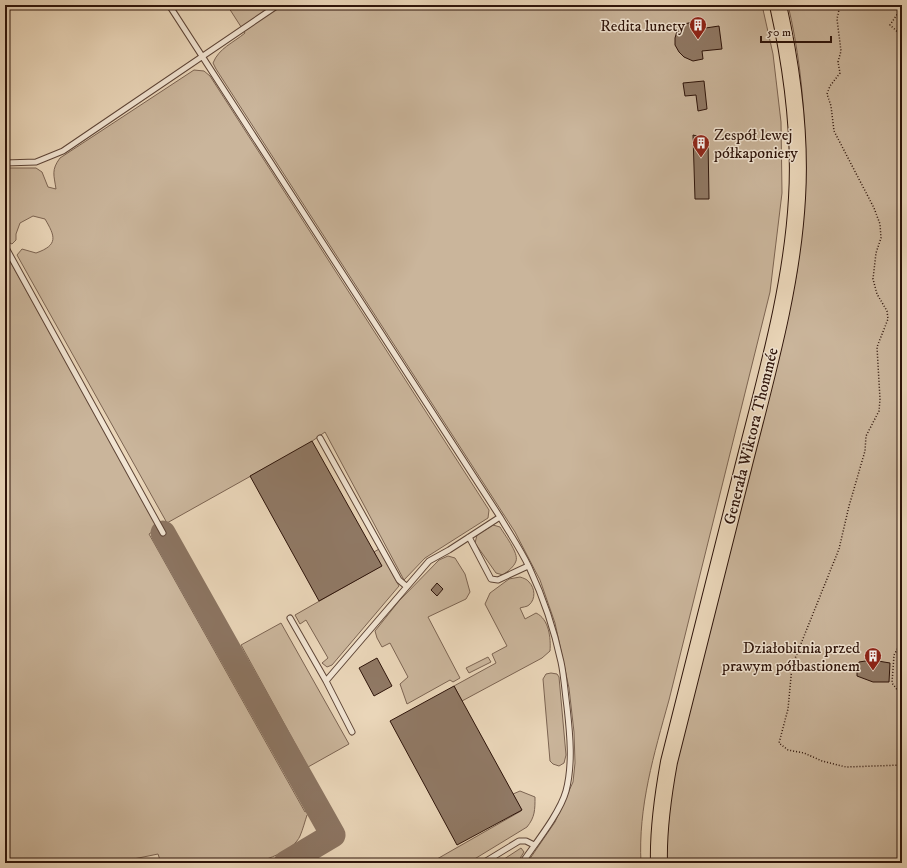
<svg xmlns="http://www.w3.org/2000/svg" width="907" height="868" font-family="'IM FELL DW Pica',serif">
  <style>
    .green { fill: #cab59b; stroke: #7c6452 }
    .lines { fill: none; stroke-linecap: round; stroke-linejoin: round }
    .taxiway { stroke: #8c7562; stroke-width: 25 }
    .building { fill: #907965; stroke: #2e140a }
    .lane-casing { stroke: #5d4436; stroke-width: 7 }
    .primary-casing { stroke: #2e140a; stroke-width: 18 }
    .path { stroke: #2e140a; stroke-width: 1.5; stroke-dasharray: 1 2; stroke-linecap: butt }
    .lane { stroke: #f1e4d2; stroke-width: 5 }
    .primary { stroke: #ead6b9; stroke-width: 16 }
    .labels { text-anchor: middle; stroke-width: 3; stroke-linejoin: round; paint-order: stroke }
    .poi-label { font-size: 16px; fill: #2e140a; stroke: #f1e4d2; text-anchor: end }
    .street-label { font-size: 16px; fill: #2e140a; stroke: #f1e4d2 }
  </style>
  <rect width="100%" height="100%" fill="#ead6b9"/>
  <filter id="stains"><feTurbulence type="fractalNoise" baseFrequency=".005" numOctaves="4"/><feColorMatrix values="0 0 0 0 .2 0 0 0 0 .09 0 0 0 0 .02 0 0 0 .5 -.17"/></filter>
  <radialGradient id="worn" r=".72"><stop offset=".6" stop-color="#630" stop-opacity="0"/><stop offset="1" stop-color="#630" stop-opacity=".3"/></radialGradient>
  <!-- green -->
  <path class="green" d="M 227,5 L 762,5 L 773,54 L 781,122 L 782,193 L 770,292 L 669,700 C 654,754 638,807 641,863 L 527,863 L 555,822 L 573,782 L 575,763 L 574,732 L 569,688 L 555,623 L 540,580 L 515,532 L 216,69 L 213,63 C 219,48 233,43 245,33 Z
    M 788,5 L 902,5 L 902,863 L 666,863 C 664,793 687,724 703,656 C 720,588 737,519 755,451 C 768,402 781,352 791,302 C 793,289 797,276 798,263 C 809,178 808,89 788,5 Z
    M 194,70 L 204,71 L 210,76 L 489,510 L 488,518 L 425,558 L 404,580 L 325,432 L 308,444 L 167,523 L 17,255 L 22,249 L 36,253 C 59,245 55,236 45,219 L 33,216 L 20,223 L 16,234 L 16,240 L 12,244 L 8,242 L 5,237 L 5,168 L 36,168 L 42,172 L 48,187 L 56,189 C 54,175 51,170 60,158 Z
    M 5,255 L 10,261 L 158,528 L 149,534 L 305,812 L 308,810 L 310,813 L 307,815 C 305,821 303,829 300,836 C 294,850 267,860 253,863 L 161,863 L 158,854 L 114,863 L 5,863 Z
    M 493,525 L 500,527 C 504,534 519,553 516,561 C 514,567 508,571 503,575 L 496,573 L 475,543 L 477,535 Z
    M 379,549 L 399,586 L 332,665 L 327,667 L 322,663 L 328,658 L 306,620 L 300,624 L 295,615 L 381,566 L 374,552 Z
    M 448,556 L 455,558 L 465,574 L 470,592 L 466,599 L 428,617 L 460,678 L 453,682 L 450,680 L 407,704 L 400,684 L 408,677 L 390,643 L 382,647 L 377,638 L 375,631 L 399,601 L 439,560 Z
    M 520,577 C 523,578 527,579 529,582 C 535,588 536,599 529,605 C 527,607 522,607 520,608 L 525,619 L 536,613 C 549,619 551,638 550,651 L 542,658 L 462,701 L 454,686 L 496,663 L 492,654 L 507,646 L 485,604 L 490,593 L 509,579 Z
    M 281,623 L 349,744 L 308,767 L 241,645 Z
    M 488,657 L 491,662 L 469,673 L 466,668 Z
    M 551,673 L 557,674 L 559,677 L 566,755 L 564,763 L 559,766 L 553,764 L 550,761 L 543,679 L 546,674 Z
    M 520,791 L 535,797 C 535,810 535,817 527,827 L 468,863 L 430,863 L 521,811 L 513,794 Z
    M 521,848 L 524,852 L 517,863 L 498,863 Z"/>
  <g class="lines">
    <!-- taxiway -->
    <path class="taxiway" d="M 163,533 L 333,835 L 286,863"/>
  </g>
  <!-- building -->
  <path class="building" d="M 698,21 L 699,29 L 719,26 L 722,49 L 702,51 L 703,59 L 693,61 L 684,57 L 679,52 L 675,45 L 675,38 L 677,31 L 684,24 Z
    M 704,81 L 707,109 L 698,111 L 696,95 L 685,96 L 683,83 Z
    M 693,135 L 708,139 L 709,199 L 695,199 Z
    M 312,441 L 382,566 L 319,601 L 250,476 Z
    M 437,583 L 443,589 L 437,596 L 431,590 Z
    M 377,658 L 392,686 L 374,696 L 359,668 Z
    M 872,660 L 890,663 L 889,682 L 873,682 L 857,676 L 857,669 L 859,662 Z
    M 454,686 L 522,810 L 457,845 L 390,721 Z"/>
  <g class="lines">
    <!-- lane casing -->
    <g class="lane-casing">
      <path id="lane" d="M 169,5 L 500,517 C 510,534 521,550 529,567 C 543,597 554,629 561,662 C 564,676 565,692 567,707 C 570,734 573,764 566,791 C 560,813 535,844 522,863
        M 5,163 L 36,162 L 63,151 L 278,5
        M 5,246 L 163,533
        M 320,438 L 399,580 L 406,586
        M 469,537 L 491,579 L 498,580 L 528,566
        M 290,618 L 326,681
        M 352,732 L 326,681 L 429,561 L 449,550 L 500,517
        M 483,863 L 519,841 L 526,841 L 534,845"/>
    </g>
    <!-- primary casing -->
    <g class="primary-casing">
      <path id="primary" d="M 659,863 C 658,829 663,795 669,762 C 693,664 718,566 743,468 C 765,380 792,289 797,198 C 801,132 792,68 778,5"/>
    </g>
    <!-- path -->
    <path class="path" d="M 840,5 L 837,19 L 841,51 L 838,62 L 840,73 L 830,86 L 827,94 L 831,106 L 834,131 L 874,208 L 880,224 L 881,238 L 876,253 L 873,279 L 877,294 L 887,311 L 888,319 L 877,347 L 880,399 L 879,411 L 866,436 L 865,451 L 849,506 L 839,549 L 792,666 L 788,709 L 779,743 L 788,750 L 804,753 L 822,761 L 846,767 L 902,765
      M 902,7 L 890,25 L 902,36
      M 902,641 L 894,655 L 892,683 L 902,696"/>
    <!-- lane -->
    <use href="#lane" class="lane"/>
    <!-- primary -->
    <use href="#primary" class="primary"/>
  </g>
  <!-- icons -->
  <defs>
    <g id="building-pin" transform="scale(0.9)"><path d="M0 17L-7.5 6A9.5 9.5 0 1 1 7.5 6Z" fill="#8f2418" stroke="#f1e4d2"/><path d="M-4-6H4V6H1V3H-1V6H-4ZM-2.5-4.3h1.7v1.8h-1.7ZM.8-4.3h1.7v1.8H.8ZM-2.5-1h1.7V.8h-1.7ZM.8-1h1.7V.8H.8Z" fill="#fff"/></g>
  </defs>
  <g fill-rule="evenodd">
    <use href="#building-pin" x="698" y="25"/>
    <use href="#building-pin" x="701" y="143"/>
    <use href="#building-pin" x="873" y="656"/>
  </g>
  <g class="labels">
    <!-- poi labels -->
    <g class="poi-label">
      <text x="685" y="31">Redita lunety</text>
      <text x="714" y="140" text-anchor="start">Zespół lewej<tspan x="714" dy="18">półkaponiery</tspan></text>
      <text x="860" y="653">Działobitnia przed<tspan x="860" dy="18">prawym półbastionem</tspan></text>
    </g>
    <!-- street labels -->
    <g class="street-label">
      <text transform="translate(750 436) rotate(-76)" y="6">Generała Wiktora Thommée</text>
    </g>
  </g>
  <!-- margin -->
  <rect width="907" height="868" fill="none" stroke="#ead6b9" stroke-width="20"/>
  <rect x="6" y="6" width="895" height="856" fill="none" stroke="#2e140a" stroke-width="2"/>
  <rect x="10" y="10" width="887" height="848" fill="none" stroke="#2e140a"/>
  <!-- scale -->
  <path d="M761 36v6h70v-6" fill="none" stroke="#2e140a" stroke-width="2"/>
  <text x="767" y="36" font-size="12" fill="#2e140a" stroke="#f1e4d2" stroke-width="3" paint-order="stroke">50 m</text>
  <rect width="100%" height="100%" filter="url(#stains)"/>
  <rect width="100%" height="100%" fill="url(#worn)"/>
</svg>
